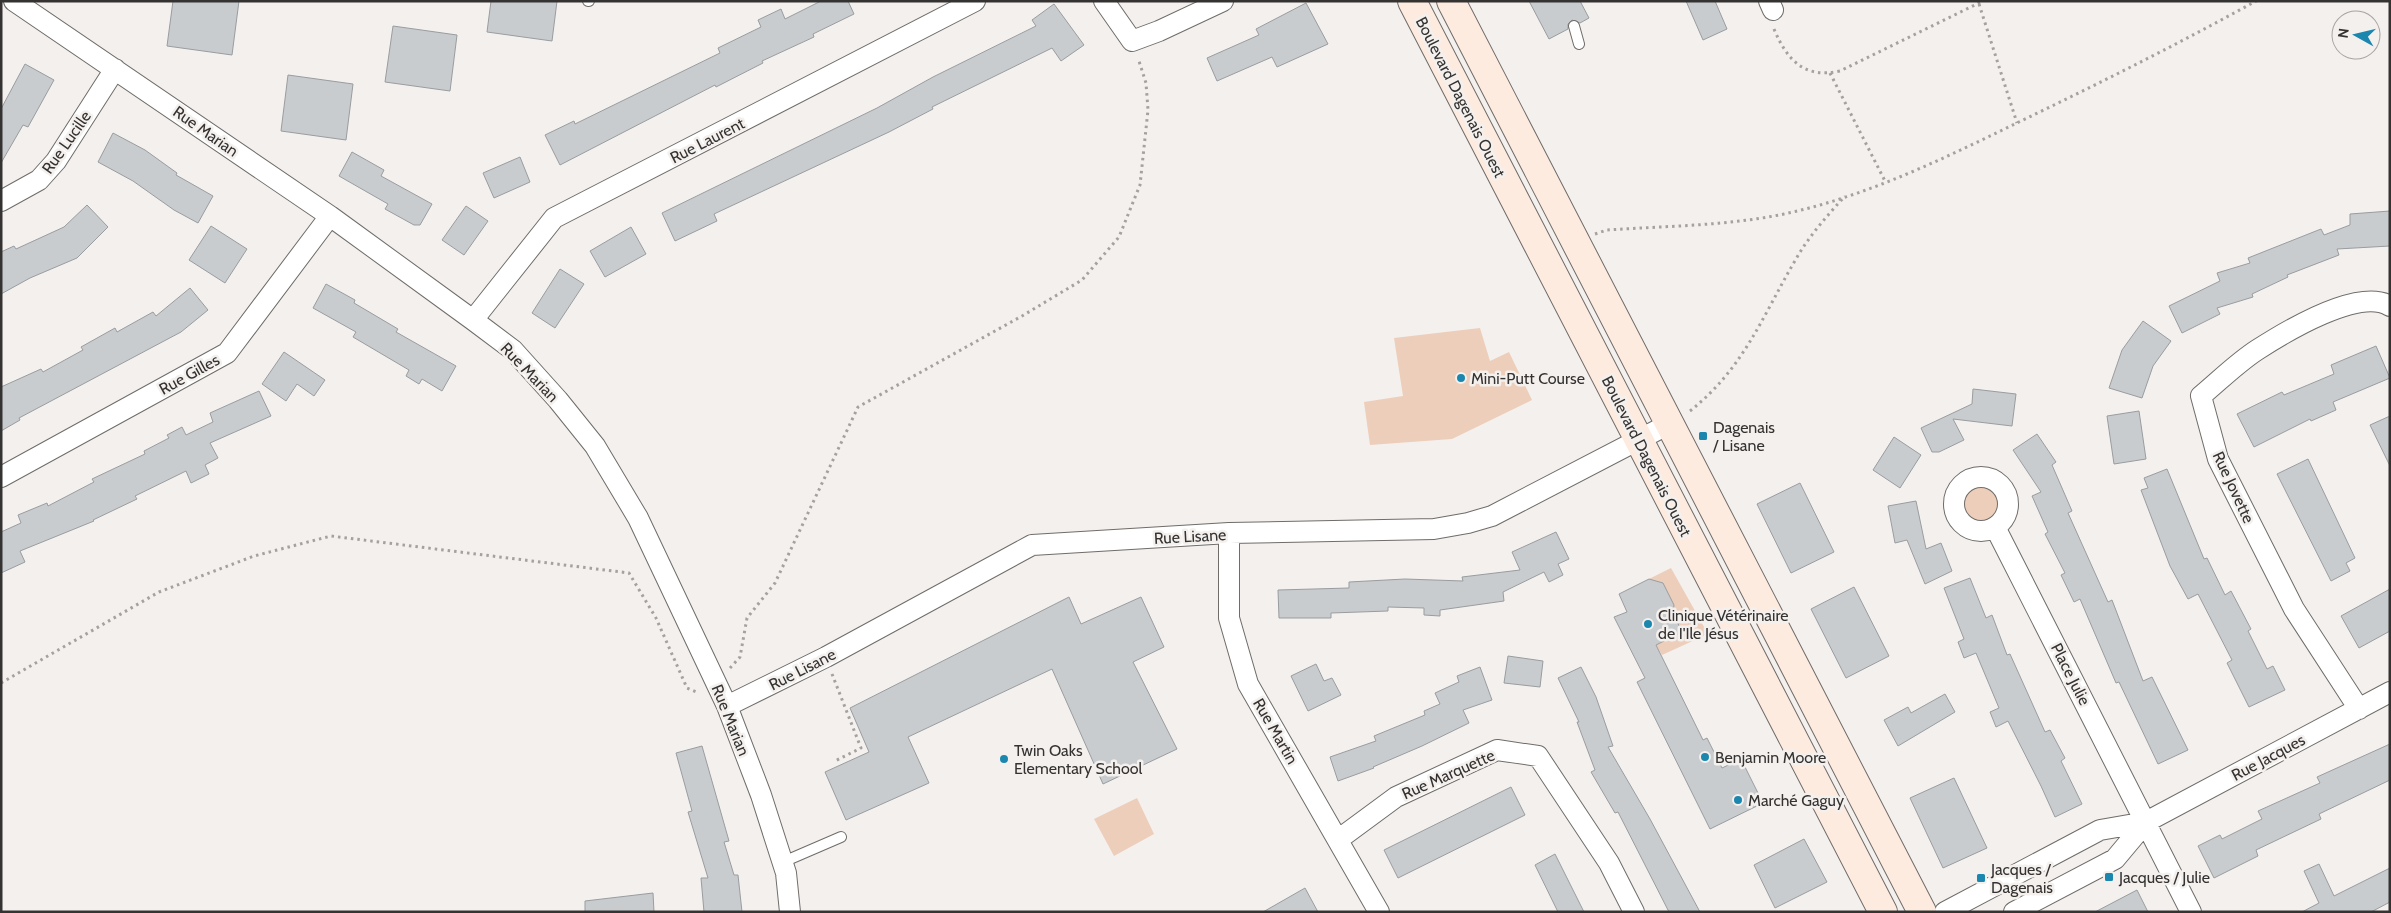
<svg xmlns="http://www.w3.org/2000/svg" width="2391" height="913" font-family="Cabin,sans-serif">
  <style>
    .green { fill: #edceba }
    .building { fill: #c8ccce; stroke: #999d9f }
    .lines { fill: none; stroke-linecap: round; stroke-linejoin: round }
    .service-casing { stroke: #6f6c69; stroke-width: 12 }
    .minor-casing { stroke: #6f6c69; stroke-width: 22 }
    .secondary-casing { stroke: #6f6c69; stroke-width: 30 }
    .path { stroke: #a4a19f; stroke-width: 3; stroke-dasharray: 2.5 4; stroke-linecap: butt }
    .service { stroke: #fff; stroke-width: 10 }
    .minor { stroke: #fff; stroke-width: 20 }
    .secondary { stroke: #feebdf; stroke-width: 28 }
    .poi-dot { fill: #1b87ae; stroke: #f4f0ee; stroke-width: 2 }
    .labels { text-anchor: middle; stroke-width: 5; stroke-linejoin: round; paint-order: stroke }
    .street-label { font-size: 16px; fill: #343332; stroke: #f4f0ee }
    .poi-label { font-size: 16px; fill: #343332; stroke: #f4f0ee; text-anchor: start }
  </style>
  <rect width="100%" height="100%" fill="#f4f0ee"/>
  <!-- green -->
  <path class="green" d="M 1480,328 L 1490,361 L 1509,352 L 1532,400 L 1452,439 L 1370,445 L 1364,402 L 1403,396 L 1394,338 Z
    M1954 504a27 27 0 1 1 54 0a27 27 0 1 1-54 0Z
    M 1671,568 L 1708,634 L 1662,655 L 1656,645 L 1682,632 L 1673,613 L 1663,583 L 1649,579 Z
    M 1137,798 L 1154,834 L 1114,856 L 1094,819 Z"/>
  <!-- building -->
  <path class="building" d="M 173,1 L 239,1 L 232,55 L 167,46 Z
    M 491,1 L 557,1 L 552,41 L 487,32 Z
    M 821,1 L 848,1 L 854,14 L 813,34 L 814,37 L 762,61 L 763,63 L 716,87 L 715,85 L 560,165 L 545,135 L 574,121 L 575,124 L 720,53 L 718,48 L 761,27 L 758,20 L 781,9 L 785,19 Z
    M 1529,1 L 1580,1 L 1589,18 L 1580,23 L 1572,20 L 1568,24 L 1568,29 L 1549,39 Z
    M 1686,1 L 1715,1 L 1727,29 L 1703,40 Z
    M 1306,3 L 1328,44 L 1277,67 L 1272,57 L 1217,81 L 1207,58 L 1259,35 L 1256,29 Z
    M 1054,4 L 1084,45 L 1061,61 L 1052,48 L 932,107 L 933,109 L 889,132 L 714,214 L 717,221 L 675,241 L 662,213 L 877,108 L 933,77 L 1036,26 L 1032,20 Z
    M 393,26 L 457,35 L 450,91 L 385,82 Z
    M 25,64 L 54,80 L 28,127 L 23,125 L 1,163 L 1,109 Z
    M 288,75 L 353,84 L 346,140 L 281,131 Z
    M 113,133 L 145,150 L 177,173 L 176,175 L 213,196 L 198,223 L 174,210 L 133,181 L 98,162 Z
    M 352,152 L 384,170 L 381,176 L 432,204 L 420,225 L 414,225 L 385,209 L 388,204 L 339,176 Z
    M 520,157 L 530,182 L 494,198 L 483,173 Z
    M 87,205 L 108,227 L 77,258 L 30,278 L 1,294 L 1,252 L 14,246 L 16,249 L 64,227 Z
    M 466,206 L 488,221 L 464,255 L 442,240 Z
    M 2390,211 L 2390,246 L 2337,249 L 2339,255 L 2287,275 L 2288,277 L 2252,294 L 2253,297 L 2217,308 L 2220,314 L 2182,333 L 2169,306 L 2220,281 L 2217,273 L 2250,263 L 2248,258 L 2321,229 L 2324,235 L 2350,225 L 2350,214 Z
    M 211,226 L 247,249 L 225,283 L 189,260 Z
    M 631,227 L 646,254 L 605,277 L 590,251 Z
    M 560,269 L 584,284 L 555,328 L 532,313 Z
    M 326,284 L 355,300 L 354,303 L 398,329 L 396,332 L 456,366 L 442,391 L 422,379 L 419,384 L 406,376 L 409,370 L 353,337 L 356,332 L 313,308 Z
    M 190,288 L 208,310 L 181,332 L 19,418 L 20,420 L 1,431 L 1,387 L 41,369 L 43,372 L 83,350 L 81,347 L 115,328 L 117,332 L 153,312 L 156,316 Z
    M 2143,321 L 2171,341 L 2153,366 L 2142,398 L 2109,388 L 2122,350 Z
    M 2376,346 L 2390,378 L 2333,402 L 2336,410 L 2311,421 L 2310,419 L 2254,447 L 2237,414 L 2282,392 L 2284,395 L 2334,374 L 2331,365 Z
    M 284,352 L 325,380 L 314,396 L 297,384 L 286,401 L 262,384 Z
    M 1973,389 L 2016,394 L 2012,426 L 1953,419 L 1964,440 L 1939,452 L 1932,452 L 1921,428 L 1972,404 Z
    M 259,391 L 271,416 L 210,443 L 218,458 L 205,465 L 209,474 L 191,483 L 186,471 L 135,496 L 137,499 L 93,520 L 94,521 L 20,551 L 25,562 L 1,573 L 1,532 L 21,523 L 18,515 L 47,503 L 48,506 L 94,482 L 92,479 L 145,454 L 144,451 L 169,438 L 167,435 L 182,427 L 186,435 L 213,422 L 210,413 Z
    M 2139,411 L 2146,459 L 2114,464 L 2107,416 Z
    M 2390,416 L 2390,466 L 2370,425 Z
    M 2037,434 L 2056,462 L 2052,465 L 2072,511 L 2068,513 L 2108,602 L 2112,600 L 2143,681 L 2152,677 L 2188,750 L 2158,764 L 2119,682 L 2116,683 L 2080,599 L 2074,602 L 2061,575 L 2065,573 L 2045,534 L 2048,532 L 2032,496 L 2041,492 L 2013,450 Z
    M 1894,437 L 1921,455 L 1900,488 L 1873,470 Z
    M 2308,459 L 2355,558 L 2346,563 L 2350,571 L 2331,581 L 2277,474 Z
    M 2167,469 L 2204,559 L 2207,558 L 2225,595 L 2231,591 L 2251,629 L 2248,631 L 2267,669 L 2273,666 L 2285,690 L 2249,707 L 2227,663 L 2232,660 L 2198,594 L 2188,599 L 2170,566 L 2141,490 L 2148,488 L 2144,478 Z
    M 1800,483 L 1834,552 L 1791,573 L 1757,504 Z
    M 1916,501 L 1926,549 L 1941,543 L 1952,571 L 1925,584 L 1907,540 L 1895,543 L 1888,506 Z
    M 1556,532 L 1569,559 L 1558,564 L 1563,575 L 1549,582 L 1544,572 L 1503,592 L 1504,601 L 1440,610 L 1440,616 L 1424,615 L 1424,608 L 1388,607 L 1388,611 L 1331,613 L 1331,618 L 1279,618 L 1278,590 L 1349,588 L 1349,582 L 1405,579 L 1463,581 L 1462,577 L 1520,570 L 1512,552 Z
    M 1970,578 L 1986,618 L 1992,615 L 2007,655 L 2010,654 L 2045,732 L 2050,730 L 2065,758 L 2061,761 L 2082,804 L 2055,817 L 2041,786 L 2008,721 L 1996,727 L 1990,712 L 1999,708 L 1976,653 L 1964,658 L 1958,642 L 1964,639 L 1944,588 Z
    M 1649,579 L 1663,583 L 1674,605 L 1673,613 L 1682,632 L 1656,645 L 1703,740 L 1707,738 L 1722,768 L 1741,759 L 1763,803 L 1710,829 L 1637,682 L 1645,678 L 1614,617 L 1627,612 L 1619,594 Z
    M 1854,587 L 1889,656 L 1846,678 L 1811,609 Z
    M 2390,589 L 2390,631 L 2359,648 L 2341,616 Z
    M 1069,597 L 1081,624 L 1141,597 L 1164,647 L 1133,662 L 1177,749 L 1103,784 L 1052,669 L 908,737 L 929,783 L 846,820 L 825,772 L 869,752 L 850,708 Z
    M 1508,656 L 1543,661 L 1540,687 L 1504,683 Z
    M 1316,664 L 1324,681 L 1332,678 L 1341,695 L 1308,711 L 1291,676 Z
    M 1480,667 L 1492,700 L 1463,710 L 1469,723 L 1422,746 L 1373,767 L 1374,768 L 1338,781 L 1330,757 L 1376,741 L 1374,736 L 1425,715 L 1424,711 L 1440,704 L 1435,693 L 1459,682 L 1457,676 Z
    M 1581,667 L 1596,697 L 1613,746 L 1608,747 L 1650,819 L 1700,912 L 1669,912 L 1618,812 L 1615,813 L 1591,772 L 1595,770 L 1577,722 L 1579,722 L 1558,678 Z
    M 1945,694 L 1955,712 L 1898,746 L 1884,720 L 1908,707 L 1911,713 Z
    M 2390,744 L 2390,780 L 2319,814 L 2321,819 L 2256,850 L 2258,856 L 2214,878 L 2198,846 L 2220,835 L 2222,839 L 2262,819 L 2258,811 L 2320,783 L 2317,777 Z
    M 702,746 L 729,841 L 724,842 L 734,875 L 738,875 L 742,912 L 704,912 L 701,878 L 708,878 L 688,812 L 692,811 L 676,753 Z
    M 1954,778 L 1987,848 L 1943,868 L 1910,798 Z
    M 1511,787 L 1525,815 L 1398,878 L 1384,850 Z
    M 1804,839 L 1827,882 L 1775,908 L 1754,865 Z
    M 1555,854 L 1584,912 L 1558,912 L 1535,865 Z
    M 2319,864 L 2334,896 L 2390,868 L 2390,902 L 2371,912 L 2302,912 L 2319,903 L 2304,871 Z
    M 1305,888 L 1318,912 L 1263,912 Z
    M 2137,890 L 2148,912 L 2095,912 Z
    M 653,893 L 654,912 L 585,912 L 585,901 Z"/>
  <g class="lines">
    <!-- service casing -->
    <g class="service-casing">
      <path id="service" d="M 588,1 L 589,1
        M 1574,26 L 1579,44
        M 783,862 L 841,837"/>
    </g>
    <!-- minor casing -->
    <g class="minor-casing">
      <path id="minor" d="M 14,1 L 330,216 L 473,320 L 513,350 L 558,400 L 595,446 L 638,518 L 727,706 L 761,795 L 786,873 L 790,912
        M 1104,1 L 1132,41 L 1159,31 L 1223,1
        M 1769,1 L 1773,10
        M 1,201 L 39,180 L 56,161 L 115,69
        M 473,320 L 554,218 L 975,1
        M 1,477 L 227,353 L 330,216
        M1954 504a27 27 0 1 1 54 0a27 27 0 1 1-54 0Z
        M 1995,527 L 2191,912
        M 1229,533 L 1229,618 L 1248,684 L 1379,912
        M 727,706 L 826,657 L 1032,545 L 1229,533 L 1434,529 L 1468,523 L 1492,516 L 1669,424
        M 2359,709 L 2294,609 L 2218,459 L 2201,396 C 2219,381 2237,363 2257,350 C 2285,332 2359,287 2390,306
        M 1339,839 L 1396,797 L 1497,750 L 1538,756 L 1609,863 L 1634,912
        M 1945,912 L 2100,830 L 2146,822 L 2390,692
        M 2014,912 L 2115,859 L 2146,822"/>
    </g>
    <!-- secondary casing -->
    <g class="secondary-casing">
      <path id="secondary" d="M 1412,1 L 1883,912
        M 1451,1 L 1922,912"/>
    </g>
    <!-- path -->
    <path class="path" d="M 1979,4 L 2017,123
      M 1774,29 C 1787,60 1804,79 1840,71 L 1983,1
      M 1830,73 L 1885,181
      M 1595,234 L 1607,230 C 1665,226 1726,226 1784,214 C 1868,196 1947,157 2023,120 C 2102,82 2180,43 2256,1
      M 1690,411 C 1744,368 1762,317 1796,259 C 1809,236 1827,216 1845,196
      M 730,668 L 740,657 L 747,618 L 775,583 L 858,407 L 1022,316 L 1082,280 L 1119,237 L 1140,185 L 1148,110 L 1146,83 L 1138,58
      M 832,674 L 861,748 L 835,761
      M 1,683 L 159,592 L 254,556 L 331,536 L 629,573 L 656,618 L 687,688 L 699,693"/>
    <!-- service -->
    <use href="#service" class="service"/>
    <!-- minor -->
    <use href="#minor" class="minor"/>
    <!-- secondary -->
    <use href="#secondary" class="secondary"/>
  </g>
  <!-- markers -->
  <g class="poi-dot">
    <circle cx="1461" cy="378" r="5"/>
    <rect x="1698" y="431" width="10" height="10" rx="2.5"/>
    <circle cx="1648" cy="624" r="5"/>
    <circle cx="1705" cy="757" r="5"/>
    <circle cx="1004" cy="759" r="5"/>
    <circle cx="1738" cy="800" r="5"/>
    <rect x="2104" y="872" width="10" height="10" rx="2.5"/>
    <rect x="1976" y="873" width="10" height="10" rx="2.5"/>
  </g>
  <g class="labels">
    <!-- street labels -->
    <g class="street-label">
      <text transform="translate(1461 97) rotate(63)" y="6">Boulevard Dagenais Ouest</text>
      <text transform="translate(206 131) rotate(35)" y="6">Rue Marian</text>
      <text transform="translate(707 140) rotate(-27)" y="6">Rue Laurent</text>
      <text transform="translate(66 142) rotate(-55)" y="6">Rue Lucille</text>
      <text transform="translate(530 372) rotate(46)" y="6">Rue Marian</text>
      <text transform="translate(189 374) rotate(-29)" y="6">Rue Gilles</text>
      <text transform="translate(1647 456) rotate(63)" y="6">Boulevard Dagenais Ouest</text>
      <text transform="translate(2234 487) rotate(65)" y="6">Rue Jovette</text>
      <text transform="translate(1190 536) rotate(-3)" y="6">Rue Lisane</text>
      <text transform="translate(802 669) rotate(-27)" y="6">Rue Lisane</text>
      <text transform="translate(2071 674) rotate(63)" y="6">Place Julie</text>
      <text transform="translate(731 720) rotate(68)" y="6">Rue Marian</text>
      <text transform="translate(1276 731) rotate(60)" y="6">Rue Martin</text>
      <text transform="translate(2268 757) rotate(-28)" y="6">Rue Jacques</text>
      <text transform="translate(1448 774) rotate(-24)" y="6">Rue Marquette</text>
    </g>
    <!-- poi labels -->
    <g class="poi-label">
      <text x="1471" y="384">Mini-Putt Course</text>
      <text x="1713" y="433">Dagenais<tspan x="1713" dy="18">/ Lisane</tspan></text>
      <text x="1658" y="621">Clinique Vétérinaire<tspan x="1658" dy="18">de I'Ile Jésus</tspan></text>
      <text x="1014" y="756">Twin Oaks<tspan x="1014" dy="18">Elementary School</tspan></text>
      <text x="1715" y="763">Benjamin Moore</text>
      <text x="1748" y="806">Marché Gaguy</text>
      <text x="1991" y="875">Jacques /<tspan x="1991" dy="18">Dagenais</tspan></text>
      <text x="2119" y="883">Jacques / Julie</text>
    </g>
  </g>
  <!-- border -->
  <rect width="2391" height="913" fill="none" stroke="#343332" stroke-width="5"/>
  <!-- north arrow -->
  <g transform="translate(2356 35) rotate(278)"><circle r="24" fill="#f4f0ee" stroke="#a7a4a3"/>
  <path d="M0-4L9 19L0 12L-9 19Z" fill="#1b87ae"/>
  <text y="-8" font-size="14" font-weight="bold" text-anchor="middle" fill="#343332">N</text>
  </g>
</svg>
